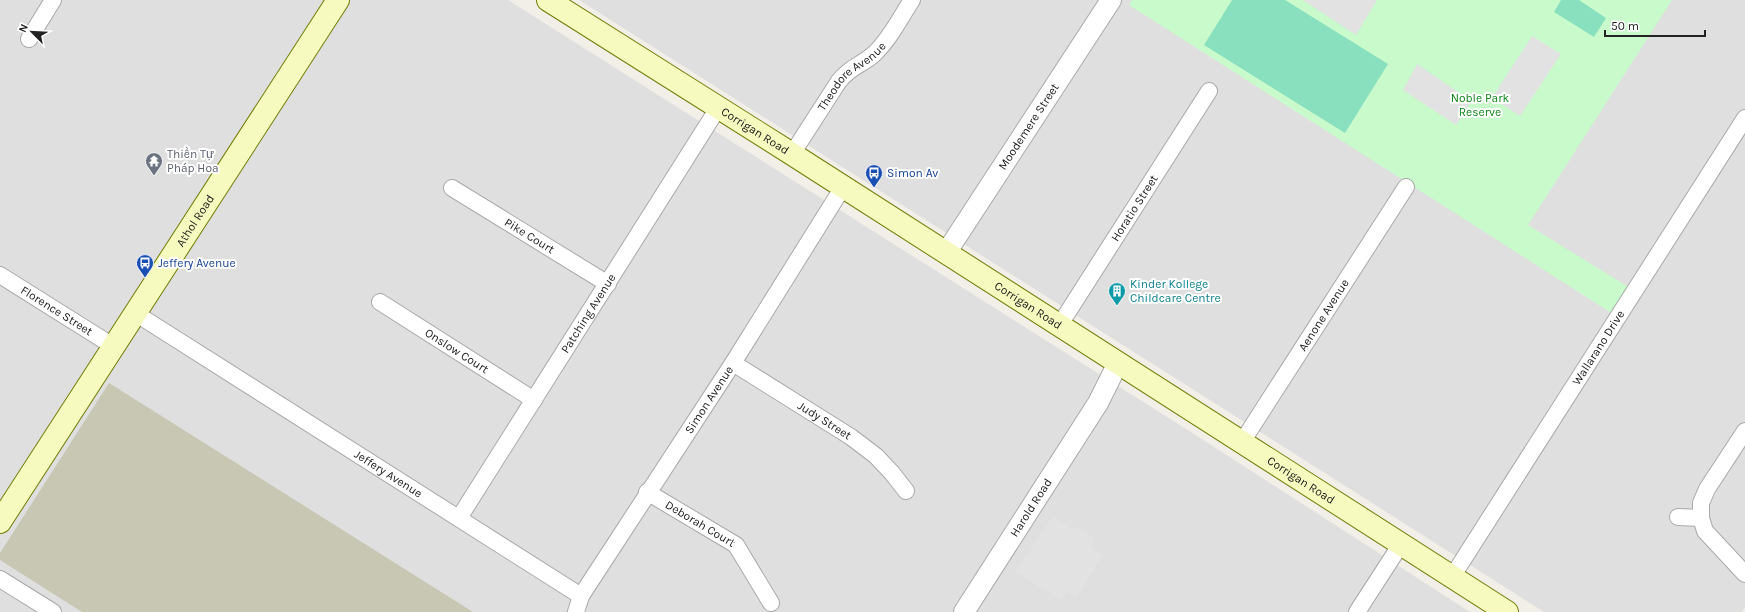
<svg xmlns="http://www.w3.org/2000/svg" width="1745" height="612" font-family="Karla,sans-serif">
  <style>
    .residential { fill: #e0dfdf }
    .construction { fill: #c7c7b4 }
    .park { fill: #c8facc }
    .pitch { fill: #88e0be }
    .parking { fill: #e2e2e2 }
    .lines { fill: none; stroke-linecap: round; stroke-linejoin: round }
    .minor-casing { stroke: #a9a9a9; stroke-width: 18 }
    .tertiary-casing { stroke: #a9a9a9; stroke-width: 22 }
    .secondary-casing { stroke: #707d05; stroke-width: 24 }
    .minor { stroke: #fff; stroke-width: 16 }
    .tertiary { stroke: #fff; stroke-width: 20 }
    .secondary { stroke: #f7fabf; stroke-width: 22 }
    .labels { text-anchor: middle; stroke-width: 4; stroke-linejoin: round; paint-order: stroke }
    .street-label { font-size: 12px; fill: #222; stroke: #fff }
    .park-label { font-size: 12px; fill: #0c8416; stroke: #fff }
    .worship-label { font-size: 12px; fill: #5b616d; stroke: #fff; text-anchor: start }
    .transit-label { font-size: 12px; fill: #164399; stroke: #fff; text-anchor: start }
    .culture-label { font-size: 12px; fill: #0d838f; stroke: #fff; text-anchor: start }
  </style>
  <rect width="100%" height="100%" fill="#f2efe9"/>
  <!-- residential -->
  <path class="residential" d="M 0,0 L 508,0 L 1205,441 L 1470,612 L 0,612 Z
    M 579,0 L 1745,0 L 1745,607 L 1742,612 L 1544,612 Z"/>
  <!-- construction -->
  <path class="construction" d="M 109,383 L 473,612 L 82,612 L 0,560 L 0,553 Z"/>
  <!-- park -->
  <path class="park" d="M 1132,0 L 1672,0 L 1528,225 L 1630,288 L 1613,314 L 1129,5 Z"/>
  <!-- pitch -->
  <path class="pitch" d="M 1232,0 L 1285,0 L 1388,64 L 1345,133 L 1204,45 Z
    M 1561,0 L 1579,0 L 1606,18 L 1594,37 L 1554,12 Z"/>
  <!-- parking -->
  <path class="parking" d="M 1303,0 L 1377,0 L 1356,35 Z
    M 1532,36 L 1561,54 L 1520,116 L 1492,98 Z
    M 1417,64 L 1471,101 L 1456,125 L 1403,90 Z
    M 1053,516 L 1075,530 L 1077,526 L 1095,538 L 1090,547 L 1103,556 L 1076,598 L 1067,592 L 1061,600 L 1016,572 Z"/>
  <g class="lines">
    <!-- minor casing -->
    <g class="minor-casing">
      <g id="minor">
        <path d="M 29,39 L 53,0"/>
        <path id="s1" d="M 792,154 L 839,81 C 851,66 862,65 874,54 C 890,39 900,18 912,0"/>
        <path id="s2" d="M 452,188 L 608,284"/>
        <path id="s3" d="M 0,275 L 113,346"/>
        <path id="s4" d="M 380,302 L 534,400"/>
        <path id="s5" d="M 135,313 L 581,596"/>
        <path id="s6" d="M 1059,326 L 1209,91"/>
        <path id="s7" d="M 733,363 L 851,437 L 876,456 L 892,473 L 906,491"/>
        <path d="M 1745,431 L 1707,489 L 1701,503 L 1701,518 L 1705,531 L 1745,574"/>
        <path id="s8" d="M 1242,442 L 1406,187"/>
        <path id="s9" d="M 647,492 L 736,545 L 771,603"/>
        <path d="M 1678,517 L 1701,518"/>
        <path id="s10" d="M 459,518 L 718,108"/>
        <path id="s11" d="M 1452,577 L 1745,118"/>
        <path d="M 0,579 L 53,612"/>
        <path id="s12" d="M 576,612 L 581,596 L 733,363 L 843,187"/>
        <path d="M 1357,612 L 1401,544"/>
      </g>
    </g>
    <!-- tertiary casing -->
    <g class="tertiary-casing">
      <g id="tertiary">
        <path id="s13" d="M 946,253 L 1111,0"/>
        <path id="s14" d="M 964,612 L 1098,403 L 1118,363"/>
      </g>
    </g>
    <!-- secondary casing -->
    <g class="secondary-casing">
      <g id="secondary">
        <path id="s15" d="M 548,0 L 792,154 L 1507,612"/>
        <path id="s16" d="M 0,522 L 338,0"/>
      </g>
    </g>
    <!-- minor -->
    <use href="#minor" class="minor"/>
    <!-- tertiary -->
    <use href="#tertiary" class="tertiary"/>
    <!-- secondary -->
    <use href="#secondary" class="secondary"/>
  </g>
  <!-- icons -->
  <defs>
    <g id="temple-pin" transform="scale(0.9)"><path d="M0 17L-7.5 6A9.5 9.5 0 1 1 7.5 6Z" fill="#6b7280" stroke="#fff"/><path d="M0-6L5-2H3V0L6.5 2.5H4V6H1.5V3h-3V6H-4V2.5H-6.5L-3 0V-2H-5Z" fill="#fff"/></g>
    <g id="bus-pin" transform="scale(0.9)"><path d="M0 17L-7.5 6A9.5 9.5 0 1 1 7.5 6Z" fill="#1a4fb4" stroke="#fff"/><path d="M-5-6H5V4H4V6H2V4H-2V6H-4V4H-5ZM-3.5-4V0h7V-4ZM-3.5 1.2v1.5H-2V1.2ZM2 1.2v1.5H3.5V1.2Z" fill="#fff"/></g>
    <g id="building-pin" transform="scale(0.9)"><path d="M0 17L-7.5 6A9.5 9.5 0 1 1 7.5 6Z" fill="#0f9aa8" stroke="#fff"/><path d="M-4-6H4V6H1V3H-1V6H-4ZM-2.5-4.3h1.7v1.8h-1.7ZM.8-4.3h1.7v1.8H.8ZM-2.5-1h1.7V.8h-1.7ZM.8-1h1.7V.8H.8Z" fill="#fff"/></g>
  </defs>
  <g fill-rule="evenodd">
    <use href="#temple-pin" x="154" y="161"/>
    <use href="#bus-pin" x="874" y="173"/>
    <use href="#bus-pin" x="145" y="263"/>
    <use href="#building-pin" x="1117" y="291"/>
  </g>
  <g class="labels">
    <!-- street labels -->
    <g class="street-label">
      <text dy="4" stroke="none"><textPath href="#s1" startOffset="99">Theodore Avenue</textPath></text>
      <text dy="4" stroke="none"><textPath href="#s13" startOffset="151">Moodemere Street</textPath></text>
      <text dy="4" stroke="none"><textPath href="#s15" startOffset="245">Corrigan Road</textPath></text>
      <text dy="4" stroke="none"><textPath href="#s6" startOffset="140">Horatio Street</textPath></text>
      <text dy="4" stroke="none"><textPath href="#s16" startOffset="359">Athol Road</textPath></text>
      <text dy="4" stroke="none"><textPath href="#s2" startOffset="91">Pike Court</textPath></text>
      <text dy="4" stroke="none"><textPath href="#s15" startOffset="569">Corrigan Road</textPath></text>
      <text dy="4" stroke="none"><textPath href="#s3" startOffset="67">Florence Street</textPath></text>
      <text dy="4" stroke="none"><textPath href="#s10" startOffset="242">Patching Avenue</textPath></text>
      <text dy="4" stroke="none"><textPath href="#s8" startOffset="151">Aenone Avenue</textPath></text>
      <text dy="4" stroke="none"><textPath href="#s11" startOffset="272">Wallarano Drive</textPath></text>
      <text dy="4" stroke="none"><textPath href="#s4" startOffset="91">Onslow Court</textPath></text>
      <text dy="4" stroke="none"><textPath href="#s12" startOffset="251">Simon Avenue</textPath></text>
      <text dy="4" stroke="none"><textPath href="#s7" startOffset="108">Judy Street</textPath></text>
      <text dy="4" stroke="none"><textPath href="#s5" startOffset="300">Jeffery Avenue</textPath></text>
      <text dy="4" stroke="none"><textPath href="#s15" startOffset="893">Corrigan Road</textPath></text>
      <text dy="4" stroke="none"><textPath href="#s14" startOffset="124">Harold Road</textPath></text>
      <text dy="4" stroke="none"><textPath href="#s9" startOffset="62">Deborah Court</textPath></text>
    </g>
    <!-- park labels -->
    <g class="park-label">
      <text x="1480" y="102">Noble Park<tspan x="1480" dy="14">Reserve</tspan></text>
    </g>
    <!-- worship labels -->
    <g class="worship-label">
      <text x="167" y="158">Thiền Tự<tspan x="167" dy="14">Pháp Hoa</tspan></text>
    </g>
    <!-- transit labels -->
    <g class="transit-label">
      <text x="887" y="177">Simon Av</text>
      <text x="158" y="267">Jeffery Avenue</text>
    </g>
    <!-- culture labels -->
    <g class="culture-label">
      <text x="1130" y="288">Kinder Kollege<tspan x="1130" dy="14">Childcare Centre</tspan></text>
    </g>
  </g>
  <!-- north arrow -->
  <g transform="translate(32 32) rotate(294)" stroke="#ffffff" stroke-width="3" paint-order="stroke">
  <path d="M0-3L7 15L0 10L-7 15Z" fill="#222222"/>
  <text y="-6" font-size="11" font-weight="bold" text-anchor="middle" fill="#222222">N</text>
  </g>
  <!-- scale -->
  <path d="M1605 30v6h100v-6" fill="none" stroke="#222222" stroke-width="2"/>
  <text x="1611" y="30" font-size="12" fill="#222222" stroke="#ffffff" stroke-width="3" paint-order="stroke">50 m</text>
</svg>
